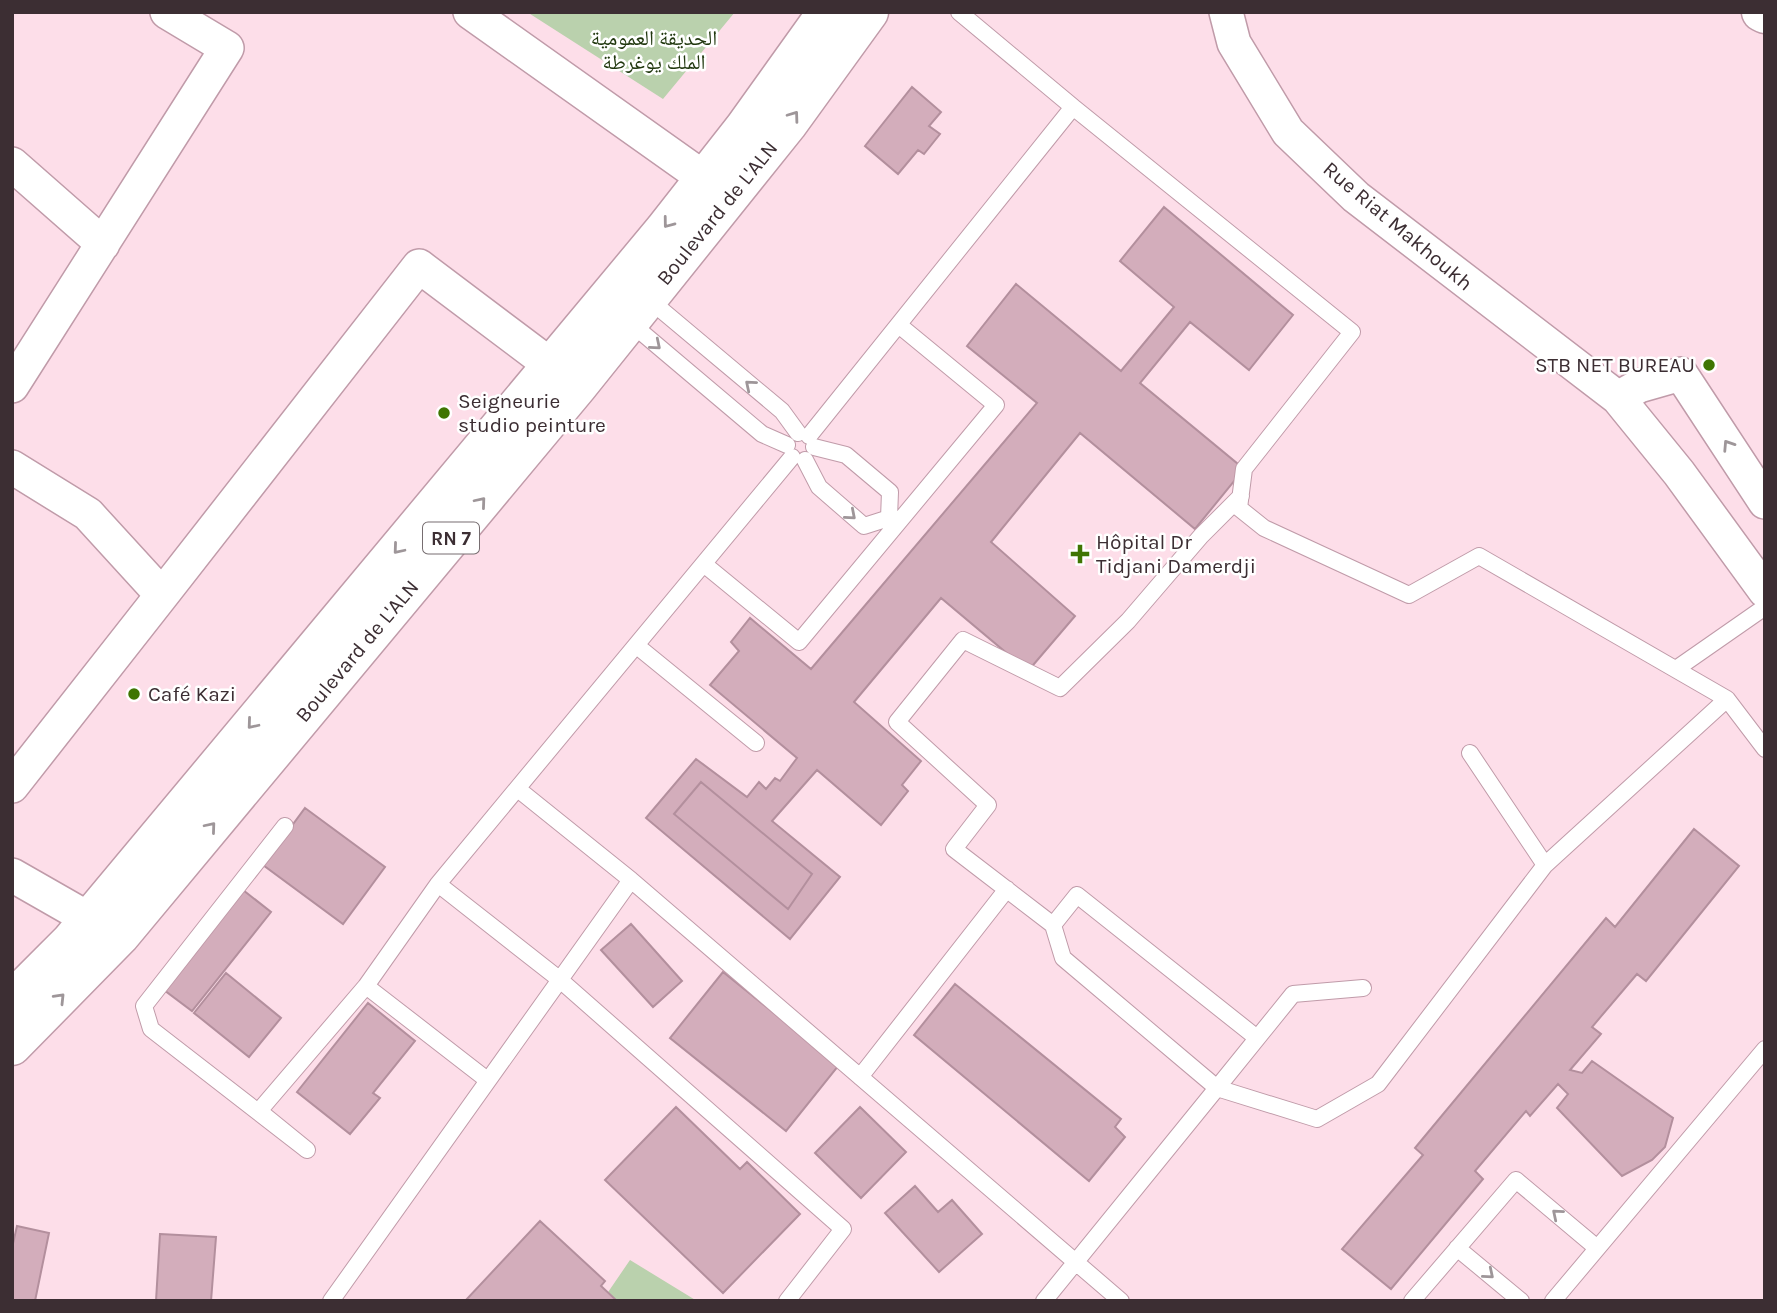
<svg xmlns="http://www.w3.org/2000/svg" width="1777" height="1313" font-family="Karla,'Noto Naskh Arabic',sans-serif">
  <style>
    .green { fill: #bad1ad }
    .building { fill: #d3adbb; stroke: #b38f9d; stroke-width: 2 }
    .lines { fill: none; stroke-linecap: round; stroke-linejoin: round }
    .service-casing { stroke: #c09ba9; stroke-width: 18 }
    .minor-casing { stroke: #c09ba9; stroke-width: 36 }
    .secondary-casing { stroke: #c09ba9; stroke-width: 41 }
    .primary-casing { stroke: #c09ba9; stroke-width: 41 }
    .service { stroke: #fff; stroke-width: 16 }
    .minor { stroke: #fff; stroke-width: 33 }
    .secondary { stroke: #fff; stroke-width: 38 }
    .primary { stroke: #fff; stroke-width: 38 }
    .oneway { stroke: #9e9699 }
    .poi-dot { fill: #3f7502; stroke: #fff; stroke-width: 2.5 }
    .labels { text-anchor: middle; stroke-width: 5; stroke-linejoin: round; paint-order: stroke }
    .shield { fill: #fff; stroke: #766d70; stroke-width: 2 }
    .shield-label { font-size: 19px; font-weight: bold; fill: #3c2e33 }
    .park-label { font-size: 21px; fill: #21380f; stroke: #fff }
    .street-label { font-size: 21px; fill: #3c2e33; stroke: #fff }
    .poi-label { font-size: 21px; fill: #3c2e33; stroke: #fff; text-anchor: start }
  </style>
  <rect width="100%" height="100%" fill="#fddee9"/>
  <!-- green -->
  <path class="green" d="M 527,12 L 735,12 L 663,99 Z
    M 630,1260 L 697,1301 L 602,1301 Z"/>
  <!-- building -->
  <path class="building" d="M 912,87 L 941,112 L 929,126 L 940,134 L 924,154 L 918,150 L 898,174 L 865,146 Z
    M 1164,207 L 1293,315 L 1249,370 L 1190,322 L 1140,383 L 1244,469 L 1195,529 L 1080,433 L 991,542 L 1075,616 L 1028,671 L 941,598 L 854,702 L 921,761 L 902,785 L 908,791 L 881,825 L 817,770 L 772,821 L 840,877 L 790,939 L 646,818 L 696,759 L 747,797 L 759,782 L 766,789 L 775,778 L 780,781 L 797,758 L 710,685 L 739,651 L 731,642 L 750,618 L 811,669 L 1037,403 L 967,346 L 1016,284 L 1121,371 L 1174,307 L 1120,261 Z
    M 701,782 L 812,874 L 788,909 L 674,814 Z
    M 305,808 L 385,867 L 343,924 L 263,865 Z
    M 1694,829 L 1739,866 L 1646,981 L 1637,974 L 1592,1027 L 1601,1034 L 1570,1070 L 1582,1073 L 1592,1061 L 1673,1118 L 1665,1147 L 1652,1160 L 1622,1176 L 1557,1108 L 1568,1094 L 1558,1084 L 1530,1116 L 1526,1111 L 1475,1171 L 1483,1179 L 1391,1289 L 1342,1249 L 1423,1155 L 1415,1148 L 1606,918 L 1615,927 Z
    M 243,890 L 271,912 L 192,1011 L 164,990 Z
    M 631,924 L 682,981 L 653,1007 L 601,950 Z
    M 723,972 L 839,1065 L 786,1131 L 670,1038 Z
    M 226,973 L 281,1018 L 249,1057 L 194,1013 Z
    M 955,984 L 1121,1119 L 1115,1127 L 1125,1137 L 1089,1181 L 914,1035 Z
    M 368,1003 L 415,1041 L 373,1093 L 380,1098 L 350,1134 L 297,1092 Z
    M 676,1107 L 740,1169 L 747,1162 L 800,1214 L 723,1293 L 605,1180 Z
    M 860,1107 L 906,1152 L 861,1198 L 815,1153 Z
    M 915,1186 L 938,1212 L 952,1200 L 982,1234 L 939,1272 L 885,1213 Z
    M 540,1221 L 605,1281 L 601,1286 L 617,1301 L 465,1301 Z
    M 17,1226 L 49,1233 L 35,1301 L 12,1301 L 12,1248 Z
    M 160,1234 L 216,1237 L 211,1301 L 156,1301 Z"/>
  <g class="lines">
    <!-- service casing -->
    <g class="service-casing">
      <path id="service" d="M 1073,107 L 1352,332 L 1244,469 L 1239,508 L 1264,528 L 1409,595 L 1479,556 L 1727,699
        M 646,297 L 782,411 L 798,433
        M 627,320 L 762,434 L 787,445
        M 809,436 L 1073,107 L 959,12
        M 814,447 L 846,455 L 890,492 L 889,518
        M 805,460 L 819,487 L 864,526 L 889,518
        M 705,565 L 799,642 L 996,405 L 900,326
        M 637,646 L 756,743
        M 1676,669 L 1765,607
        M 1470,753 L 1545,865 L 1727,699 L 1765,749
        M 519,790 L 631,880
        M 285,826 L 144,1006 L 151,1029 L 307,1150 L 259,1111 L 366,986 L 486,1079
        M 438,884 L 559,979 L 843,1229 L 787,1301
        M 1053,925 L 1077,895 L 1257,1038
        M 366,986 L 438,884 L 792,457
        M 1363,988 L 1293,994 L 1217,1088 L 1317,1119 L 1378,1084 L 1545,865
        M 860,1077 L 1007,889
        M 1457,1248 L 1521,1301
        M 331,1301 L 631,880 L 1121,1301
        M 1044,1301 L 1217,1088 L 1063,958 L 1053,925 L 954,849 L 988,805 L 897,722 L 963,640 L 1060,688 L 1128,621 L 1201,536 L 1241,496
        M 1412,1301 L 1516,1180 L 1597,1248
        M 1553,1301 L 1765,1049"/>
    </g>
    <!-- minor casing -->
    <g class="minor-casing">
      <path id="minor" d="M 470,12 L 725,193
        M 1226,12 L 1234,43 L 1288,132 L 1356,197 L 1618,398 L 1679,473 L 1765,591
        M 12,164 L 103,244
        M 12,386 L 227,48 L 167,12
        M 1618,398 L 1639,386 L 1681,374 L 1765,502
        M 12,467 L 88,514 L 162,595 L 12,786
        M 162,595 L 419,266 L 573,382
        M 12,875 L 110,931"/>
    </g>
    <!-- secondary casing -->
    <g class="secondary-casing">
      <path id="secondary" d="M 1761,12 L 1765,14"/>
    </g>
    <!-- primary casing -->
    <g class="primary-casing">
      <path id="primary" d="M 12,1000 L 71,941 L 664,230 L 744,128 L 827,12
        M 12,1046 L 120,936 L 578,386 L 788,124 L 869,12"/>
    </g>
    <!-- service -->
    <use href="#service" class="service"/>
    <!-- minor -->
    <use href="#minor" class="minor"/>
    <!-- secondary -->
    <use href="#secondary" class="secondary"/>
    <!-- primary -->
    <use href="#primary" class="primary"/>
  </g>
  <!-- one-way arrows -->
  <defs><path id="oneway-chevron" d="M-2-3.5L2.5 0L-2 3.5" fill="none" stroke-width="1.6" stroke-linecap="round" stroke-linejoin="round" transform="scale(1.75)"/></defs>
  <g class="oneway">
    <use href="#oneway-chevron" transform="translate(794 116) rotate(-54)"/>
    <use href="#oneway-chevron" transform="translate(668 223) rotate(127)"/>
    <use href="#oneway-chevron" transform="translate(656 345) rotate(40)"/>
    <use href="#oneway-chevron" transform="translate(750 385) rotate(-140)"/>
    <use href="#oneway-chevron" transform="translate(1728 445) rotate(-123)"/>
    <use href="#oneway-chevron" transform="translate(481 502) rotate(-50)"/>
    <use href="#oneway-chevron" transform="translate(851 515) rotate(41)"/>
    <use href="#oneway-chevron" transform="translate(398 549) rotate(130)"/>
    <use href="#oneway-chevron" transform="translate(252 724) rotate(130)"/>
    <use href="#oneway-chevron" transform="translate(211 827) rotate(-50)"/>
    <use href="#oneway-chevron" transform="translate(60 998) rotate(-46)"/>
    <use href="#oneway-chevron" transform="translate(1557 1214) rotate(-140)"/>
    <use href="#oneway-chevron" transform="translate(1489 1274) rotate(40)"/>
  </g>
  <!-- markers -->
  <g class="poi-dot">
    <circle cx="1709" cy="365" r="7"/>
    <circle cx="444" cy="413" r="7"/>
    <path d="M1076.5 543.5h7v7h7v7h-7v7h-7v-7h-7v-7h7z"/>
    <circle cx="134" cy="694" r="7"/>
  </g>
  <g class="labels">
    <!-- shield labels -->
    <rect class="shield" x="423" y="522.5" width="56" height="31" rx="5"/>
    <g class="shield-label">
      <text x="451" y="545">RN 7</text>
    </g>
    <!-- park labels -->
    <g class="park-label">
      <text x="654" y="45">الحديقة العمومية<tspan x="654" dy="24">الملك يوغرطة</tspan></text>
    </g>
    <!-- street labels -->
    <g class="street-label">
      <text transform="translate(717 213) rotate(-51)" y="7">Boulevard de L'ALN</text>
      <text transform="translate(1398 226) rotate(40)" y="7">Rue Riat Makhoukh</text>
      <text transform="translate(357 651) rotate(-50)" y="7">Boulevard de L'ALN</text>
    </g>
    <!-- poi labels -->
    <g class="poi-label">
      <text x="1695" y="372" text-anchor="end">STB NET BUREAU</text>
      <text x="458" y="408">Seigneurie<tspan x="458" dy="24">studio peinture</tspan></text>
      <text x="1096" y="549">Hôpital Dr<tspan x="1096" dy="24">Tidjani Damerdji</tspan></text>
      <text x="148" y="701">Café Kazi</text>
    </g>
  </g>
  <!-- border -->
  <rect width="1777" height="1313" fill="none" stroke="#3c2e33" stroke-width="28"/>
</svg>
